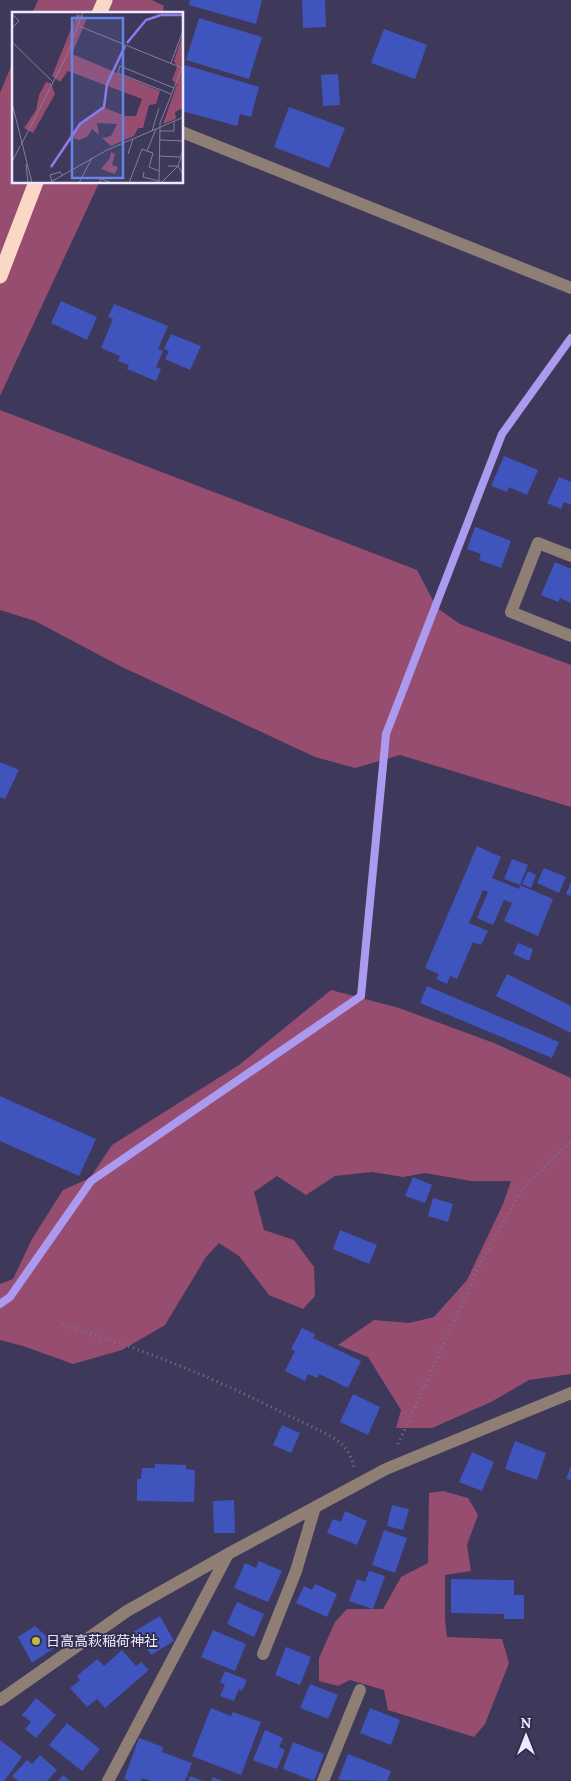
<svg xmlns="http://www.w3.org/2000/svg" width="571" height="1781" font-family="Lora,'Noto Sans JP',serif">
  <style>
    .green { fill: #964d70 }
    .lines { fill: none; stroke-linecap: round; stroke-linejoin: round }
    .stream { stroke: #ac9af1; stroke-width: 8 }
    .building { fill: #4054be }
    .path { stroke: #797492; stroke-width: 3; stroke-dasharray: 1 4; stroke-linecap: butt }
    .minor { stroke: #8f7e74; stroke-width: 12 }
    .highway { stroke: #fad8c5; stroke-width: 15 }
    .poi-dot { fill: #bcbf44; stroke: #342e4e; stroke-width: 2 }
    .labels { text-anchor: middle; stroke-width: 4; stroke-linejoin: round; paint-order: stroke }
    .poi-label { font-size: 14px; fill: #ece9ff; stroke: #342e4e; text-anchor: start }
    .inset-river { fill: none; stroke: #9178eb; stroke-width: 2.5 }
    .inset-road { fill: none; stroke: #847f9c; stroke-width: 1 }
    .view { fill: #6584e6; fill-opacity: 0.15; stroke: #6584e6; stroke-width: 2.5 }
    .inset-edge { fill: none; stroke: #ece9ff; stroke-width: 2.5 }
  </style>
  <rect width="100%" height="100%" fill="#3e385a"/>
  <!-- green -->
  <path class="green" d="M 38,0 L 152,0 L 164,6 L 162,14 L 32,14 Z
    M 14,59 L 14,182 L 99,183 L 0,396 L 0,93 Z
    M 0,410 L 417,570 L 437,608 L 460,624 L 571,665 L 571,807 L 400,755 L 355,768 L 315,757 L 120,666 L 35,621 L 0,610 Z
    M 331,990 L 399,1008 L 494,1043 L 571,1078 L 571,1374 L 529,1380 L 491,1402 L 432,1428 L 396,1428 L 401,1410 L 368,1357 L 338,1345 L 374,1320 L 409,1323 L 434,1317 L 467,1280 L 503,1204 L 511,1181 L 471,1181 L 425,1173 L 403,1177 L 372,1172 L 335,1176 L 306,1195 L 277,1176 L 254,1192 L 264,1230 L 294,1240 L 314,1267 L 315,1296 L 303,1309 L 269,1295 L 239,1256 L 219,1243 L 206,1257 L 165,1325 L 122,1350 L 73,1364 L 23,1346 L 0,1340 L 0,1284 L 13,1279 L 32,1239 L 63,1190 L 90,1178 L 112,1145 L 239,1065 Z
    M 443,1491 L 468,1498 L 478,1515 L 467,1545 L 471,1571 L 445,1575 L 445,1619 L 447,1637 L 502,1639 L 509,1663 L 485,1724 L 474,1737 L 388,1710 L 384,1690 L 350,1680 L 338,1686 L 319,1681 L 319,1658 L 335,1622 L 347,1609 L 383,1609 L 401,1577 L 428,1563 L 429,1493 Z"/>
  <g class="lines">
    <!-- stream -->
    <path class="stream" d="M 0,1304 L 10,1297 L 91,1181 L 361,996 L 386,734 L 502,434 L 571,338"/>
  </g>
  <!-- building -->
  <path class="building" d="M 190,0 L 262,0 L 256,24 L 189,5 Z
    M 302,0 L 325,0 L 326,27 L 303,28 Z
    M 199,18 L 262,37 L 249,79 L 186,60 Z
    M 384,29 L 427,45 L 415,79 L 371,63 Z
    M 185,65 L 259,87 L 251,117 L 240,114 L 237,126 L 182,111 L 182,73 Z
    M 338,74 L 340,105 L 323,106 L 321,75 Z
    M 289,107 L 345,128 L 329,168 L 274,147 Z
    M 61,301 L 97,317 L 87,340 L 51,323 Z
    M 114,304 L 168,326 L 158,349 L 163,351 L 156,367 L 161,369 L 156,381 L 127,369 L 129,365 L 118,361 L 120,356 L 101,348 L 113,319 L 108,317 Z
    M 171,334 L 201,346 L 190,370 L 165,359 L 169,351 L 164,349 Z
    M 504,456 L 538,470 L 527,495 L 509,487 L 507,492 L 491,486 Z
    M 559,477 L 571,482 L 571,505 L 564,502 L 561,509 L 547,503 Z
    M 475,527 L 511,541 L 501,568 L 479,560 L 481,554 L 467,549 Z
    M 555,562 L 571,569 L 571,603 L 560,598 L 558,602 L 541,595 Z
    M 0,762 L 19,770 L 5,799 L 0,797 Z
    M 477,846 L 501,857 L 492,878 L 519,889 L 520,885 L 553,899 L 538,936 L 504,921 L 512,903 L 504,900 L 493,925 L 477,918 L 488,892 L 483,890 L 469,923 L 488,931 L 481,945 L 473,942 L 457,979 L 450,976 L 447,984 L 436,979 L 439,974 L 425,968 Z
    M 512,859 L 528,865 L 520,885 L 504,879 Z
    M 544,868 L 566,877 L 559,893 L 537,883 Z
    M 528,871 L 536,875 L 531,888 L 522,884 Z
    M 571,882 L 571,896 L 566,894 Z
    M 518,943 L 533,949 L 529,961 L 513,954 Z
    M 507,974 L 571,1006 L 571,1033 L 496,996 Z
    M 427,986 L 559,1042 L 552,1058 L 420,1003 Z
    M 0,1096 L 96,1139 L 79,1176 L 0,1141 Z
    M 413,1177 L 432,1185 L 425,1203 L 405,1196 Z
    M 433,1198 L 453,1204 L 448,1222 L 428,1216 Z
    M 340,1230 L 377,1245 L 369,1264 L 333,1249 Z
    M 302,1328 L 315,1334 L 313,1338 L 361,1361 L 348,1388 L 319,1374 L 317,1378 L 308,1374 L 305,1381 L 285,1371 L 295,1351 L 291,1349 Z
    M 353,1394 L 380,1407 L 368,1435 L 340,1422 Z
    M 282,1425 L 300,1433 L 291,1453 L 273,1445 Z
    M 515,1441 L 546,1453 L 537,1480 L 505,1469 Z
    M 472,1452 L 494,1462 L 482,1491 L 459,1482 Z
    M 155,1464 L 186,1465 L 186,1469 L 195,1470 L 194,1502 L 137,1501 L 137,1479 L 141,1479 L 142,1468 L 155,1468 Z
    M 571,1466 L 571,1480 L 566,1479 Z
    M 234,1500 L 235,1533 L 214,1533 L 213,1501 Z
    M 392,1505 L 409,1509 L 403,1530 L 387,1526 Z
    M 345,1511 L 367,1521 L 357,1545 L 327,1533 L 333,1519 L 341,1522 Z
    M 384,1530 L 407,1538 L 395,1573 L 372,1565 Z
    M 259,1561 L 282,1571 L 268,1602 L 234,1588 L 245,1563 L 256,1568 Z
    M 369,1571 L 385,1576 L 373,1609 L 349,1601 L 357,1579 L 365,1582 Z
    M 451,1579 L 514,1580 L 514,1595 L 524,1595 L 524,1619 L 504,1619 L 504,1614 L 451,1613 Z
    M 315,1584 L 337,1594 L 327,1617 L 296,1603 L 304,1586 L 312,1590 Z
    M 237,1602 L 264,1614 L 254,1637 L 227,1624 Z
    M 160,1616 L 174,1641 L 151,1655 L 142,1640 L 139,1641 L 133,1632 Z
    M 35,1626 L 57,1646 L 32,1663 L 18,1637 Z
    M 213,1630 L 246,1644 L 235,1671 L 201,1657 Z
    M 286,1647 L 311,1657 L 300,1685 L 275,1675 Z
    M 122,1650 L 136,1666 L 141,1662 L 149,1670 L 105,1708 L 97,1699 L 87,1707 L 70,1688 L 80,1680 L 77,1676 L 97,1659 L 104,1666 Z
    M 225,1671 L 247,1680 L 242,1691 L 239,1689 L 234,1701 L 220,1696 L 225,1685 L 220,1682 Z
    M 310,1684 L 338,1695 L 328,1719 L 300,1708 Z
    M 36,1698 L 56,1715 L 36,1738 L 25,1729 L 31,1722 L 22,1715 Z
    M 211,1708 L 231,1716 L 233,1712 L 261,1722 L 241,1775 L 192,1756 Z
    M 370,1708 L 400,1720 L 391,1745 L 360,1733 Z
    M 67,1723 L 100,1749 L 82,1771 L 49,1745 Z
    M 265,1730 L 283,1738 L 279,1747 L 285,1750 L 277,1769 L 253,1760 Z
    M 139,1738 L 163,1747 L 162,1752 L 192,1763 L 185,1781 L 151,1781 L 142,1778 L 141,1781 L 130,1781 L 124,1779 Z
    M 0,1740 L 22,1757 L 4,1781 L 0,1781 Z
    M 293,1742 L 324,1754 L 314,1781 L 283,1769 Z
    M 348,1754 L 391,1771 L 387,1781 L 338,1780 Z
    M 40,1755 L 57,1770 L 47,1781 L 18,1781 L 12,1776 L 27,1760 L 32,1764 Z
    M 63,1775 L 70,1781 L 58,1781 Z
    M 190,1776 L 203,1781 L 188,1781 Z
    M 213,1777 L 223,1781 L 211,1781 Z"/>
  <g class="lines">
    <!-- path -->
    <path class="path" d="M 62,1324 C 136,1347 208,1375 277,1410 C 296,1420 317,1428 335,1439 C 346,1446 351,1455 354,1467
      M 398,1444 L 479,1266 L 521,1190 L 571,1141"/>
    <!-- minor -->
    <path class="minor" d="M 182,132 L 571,288
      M 571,556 L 538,543 L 511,612 L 571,636
      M 263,1654 L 296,1571 L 315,1507
      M 0,1700 L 127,1611 L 228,1554 L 386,1469 L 571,1393
      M 108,1781 L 228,1554
      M 323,1781 L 360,1690"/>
    <!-- highway -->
    <path class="highway" d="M 99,14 L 105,0
      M 0,276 L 36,182"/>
  </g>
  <!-- markers -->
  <circle class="poi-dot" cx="36" cy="1641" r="5"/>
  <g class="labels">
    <!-- poi labels -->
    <g class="poi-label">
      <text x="46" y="1646">日高高萩稲荷神社</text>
    </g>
  </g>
  <!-- overview -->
  <g transform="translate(12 12)">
    <rect width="171" height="171" fill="#3e385a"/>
    <path d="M 65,2 L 75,6 L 60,42 L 148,79 L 144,92 L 137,93 L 131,116 L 126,116 L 122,124 L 99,134 L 90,126 L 99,124 L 105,112 L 85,111 L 87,123 L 80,117 L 75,125 L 67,128 L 58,125 L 59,121 L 90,95 L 114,104 L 124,104 L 130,87 L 56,59 L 48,70 L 40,64 ZM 171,21 L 171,96 L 163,100 L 164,107 L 151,112 L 165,72 L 160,68 L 165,55 L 162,49 ZM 34,70 L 39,71 L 43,82 L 21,121 L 12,116 L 24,98 L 27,83 ZM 99,140 L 103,142 L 100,153 L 106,155 L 103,162 L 89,157 L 98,146 Z" fill="#964d70"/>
    <path class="inset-river" d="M 115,31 L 134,8 L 149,3 L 172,3M 39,155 L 68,112 L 92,95 L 95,72 L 113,34"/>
    <path class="inset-road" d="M 67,14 L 170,56 L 148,111 L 147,171M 0,16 L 7,9 L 0,2M 0,30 L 40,69M 159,51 L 172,16M 159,82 L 106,61 L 108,54 L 162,76M 0,91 L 20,171M 144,117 L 135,139 L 141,141 L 137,155 L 147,159M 140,119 L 147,96M 148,119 L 162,119 L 162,109M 148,128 L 172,129M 9,133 L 54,45 L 71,0M 116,142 L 121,127M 147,144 L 168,145M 0,150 L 8,134M 14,152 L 16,171M 156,154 L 166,154 L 172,164M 132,160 L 131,165 L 147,169M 40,169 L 38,163 L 48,160 L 50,163M 37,171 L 95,138 L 172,105M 67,171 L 80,146M 87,171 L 89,167 L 100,171M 117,171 L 130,137 L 135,139M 149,171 L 166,154 L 172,135"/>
    <path class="view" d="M 60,6 L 111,6 L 111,166 L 60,166 Z"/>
    <rect width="171" height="171" class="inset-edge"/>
  </g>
  <!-- north arrow -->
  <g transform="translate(526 1736)" stroke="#342e4e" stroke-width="4" paint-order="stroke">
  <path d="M0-4L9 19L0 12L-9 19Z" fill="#ece9ff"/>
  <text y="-8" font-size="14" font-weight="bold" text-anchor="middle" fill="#ece9ff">N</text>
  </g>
</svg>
